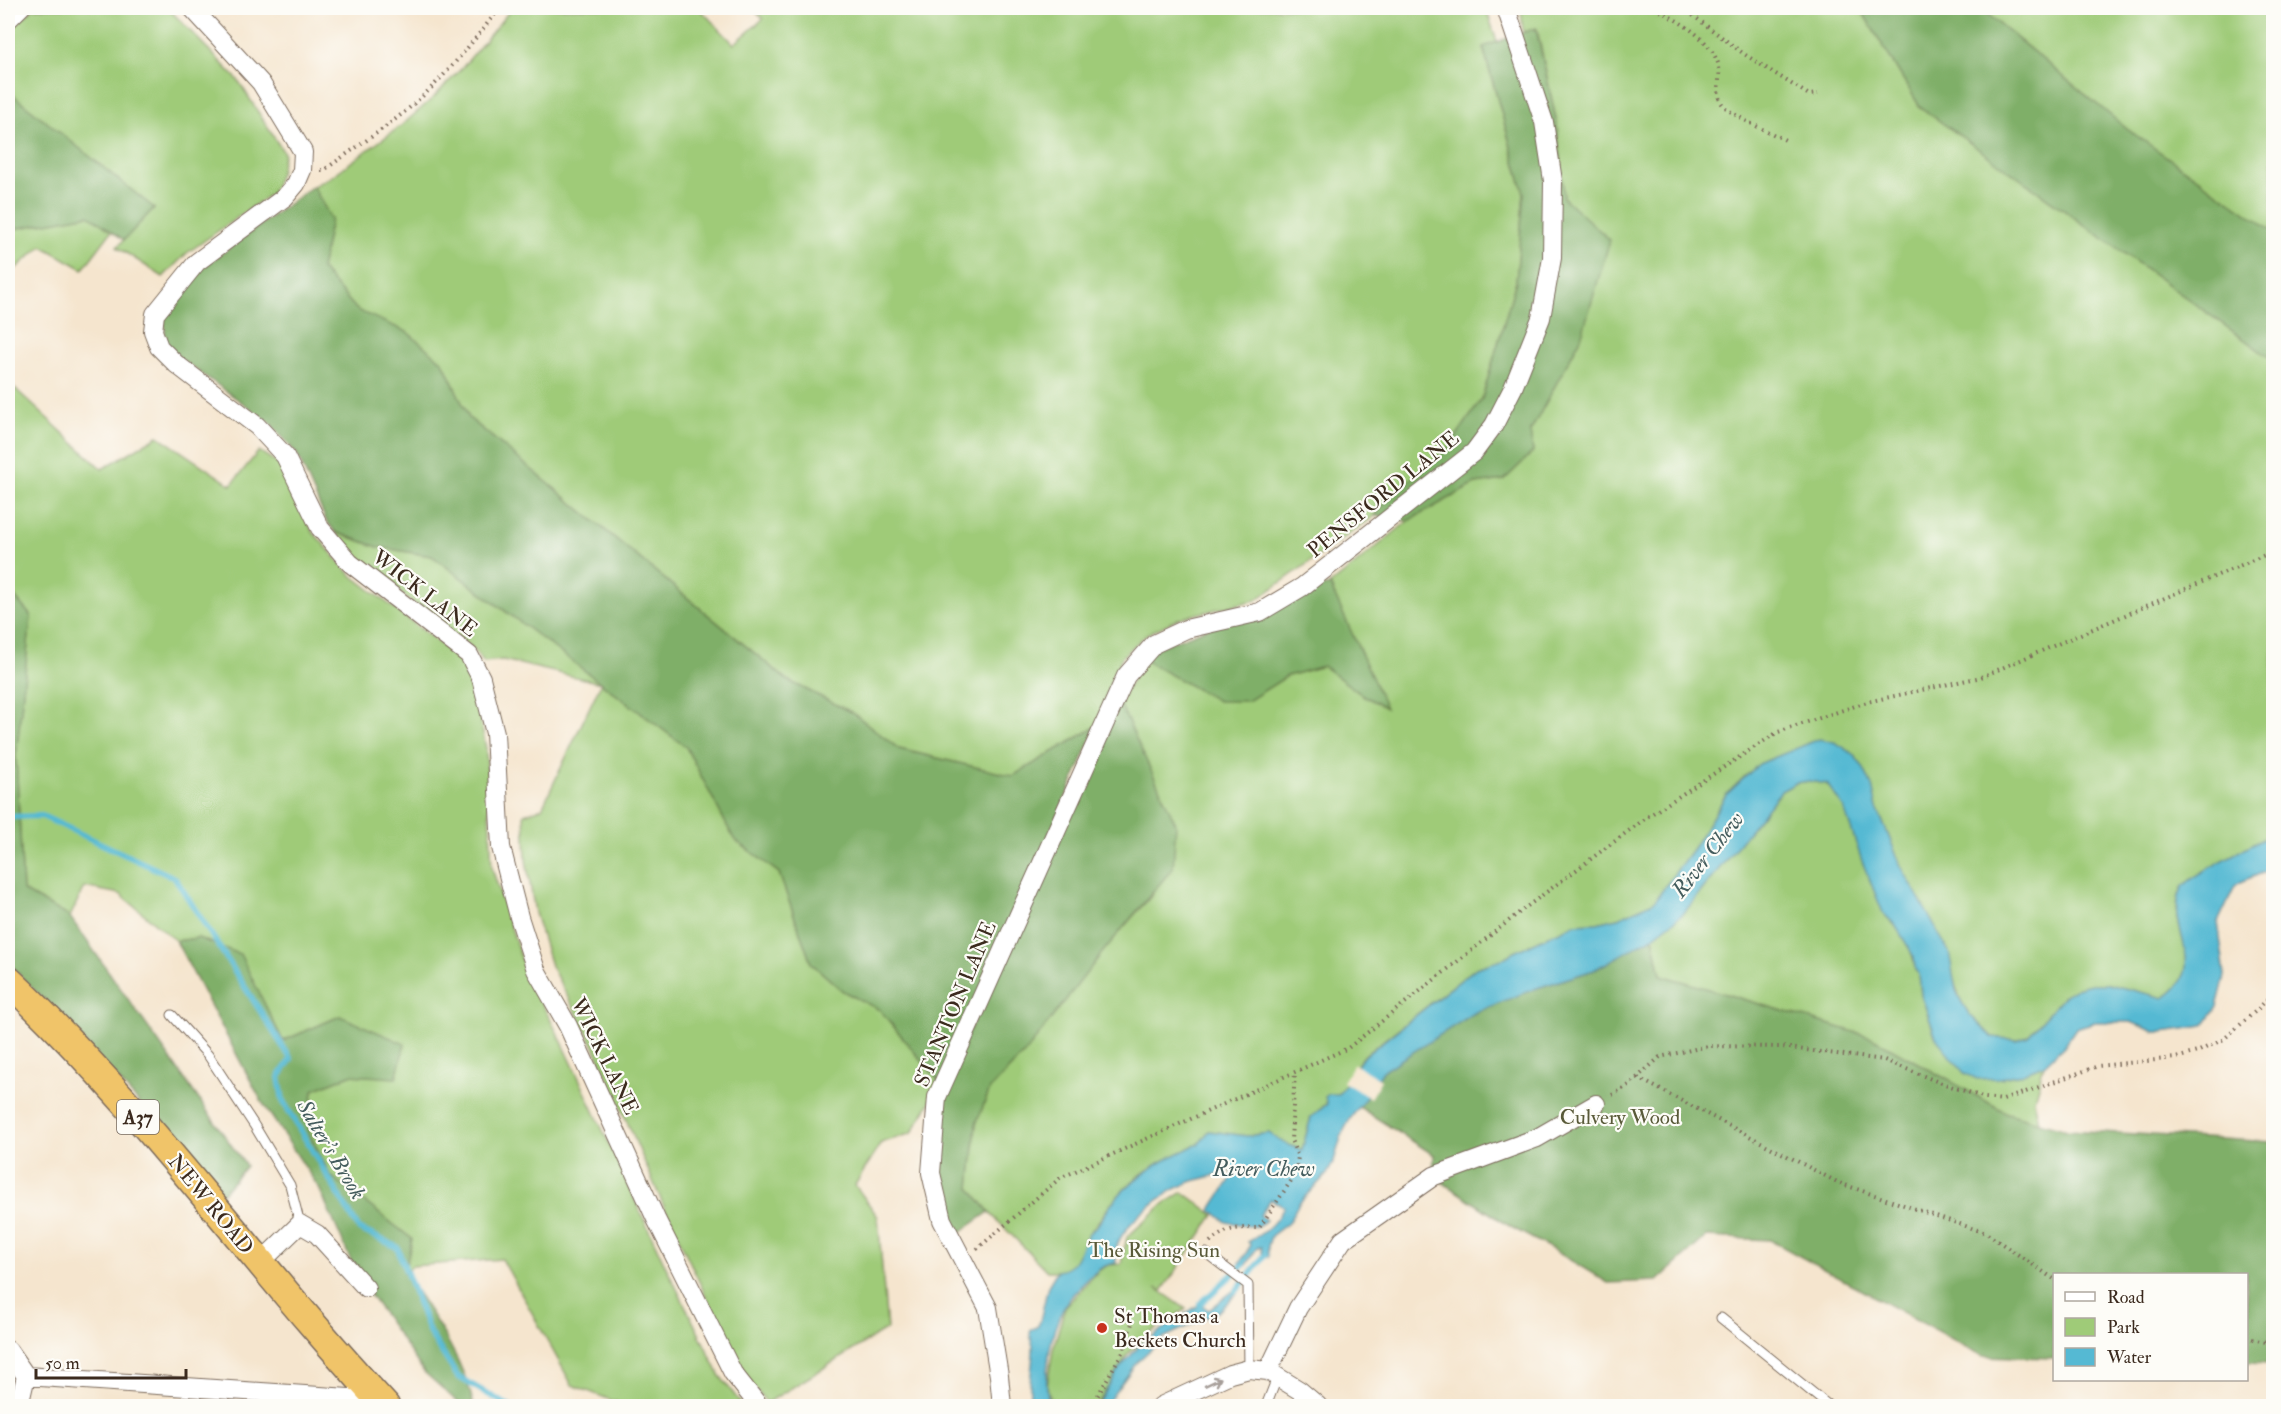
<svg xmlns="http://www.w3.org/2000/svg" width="2281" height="1414" font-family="'IM FELL Double Pica',serif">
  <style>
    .green { fill: #9fcb78; stroke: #6d7a4b; stroke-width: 1.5 }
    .forest { fill: #7faf68; stroke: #5d6c43; stroke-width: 1.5 }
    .water { fill: #55b9d3; stroke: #487278; stroke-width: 1.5 }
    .pier { fill: #f5e5ce }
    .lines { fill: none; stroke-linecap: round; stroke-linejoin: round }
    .stream { stroke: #55b9d3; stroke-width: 6 }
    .service-casing { stroke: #7c6b5c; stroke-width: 11 }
    .minor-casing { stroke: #7c6b5c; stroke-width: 20 }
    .trunk-casing { stroke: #7c6b5c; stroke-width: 31 }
    .path { stroke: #7c6b5c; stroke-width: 4; stroke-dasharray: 1.5 4.5; stroke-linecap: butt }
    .service { stroke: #fff; stroke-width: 9 }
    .minor { stroke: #fff; stroke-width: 18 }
    .trunk { stroke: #f0c469; stroke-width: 28 }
    .oneway { stroke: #a79f9a }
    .poi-dot { fill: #c8321e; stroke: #fdfcf7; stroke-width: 2 }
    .labels { text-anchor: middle; stroke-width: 4.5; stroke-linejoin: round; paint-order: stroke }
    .shield { fill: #fdfcf7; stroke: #75695f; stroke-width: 1.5 }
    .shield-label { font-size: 20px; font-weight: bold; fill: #3b2a1e }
    .street-label { font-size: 21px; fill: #3b2a1e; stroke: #fdfcf7 }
    .park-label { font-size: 21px; fill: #595a39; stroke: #fdfcf7 }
    .poi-label { font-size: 21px; fill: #3b2a1e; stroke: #fdfcf7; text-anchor: start }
    .water-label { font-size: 22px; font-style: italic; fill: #445c5d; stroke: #fdfcf7 }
  </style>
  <rect width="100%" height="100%" fill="#fdfcf7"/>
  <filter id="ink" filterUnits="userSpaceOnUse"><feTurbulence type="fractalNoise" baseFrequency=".0167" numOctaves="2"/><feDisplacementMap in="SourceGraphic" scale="12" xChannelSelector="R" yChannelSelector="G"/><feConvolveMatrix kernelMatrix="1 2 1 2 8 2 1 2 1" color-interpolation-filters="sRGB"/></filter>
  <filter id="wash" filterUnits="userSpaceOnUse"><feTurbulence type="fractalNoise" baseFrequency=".008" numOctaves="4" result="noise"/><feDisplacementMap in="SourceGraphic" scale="24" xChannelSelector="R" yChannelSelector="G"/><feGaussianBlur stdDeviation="1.35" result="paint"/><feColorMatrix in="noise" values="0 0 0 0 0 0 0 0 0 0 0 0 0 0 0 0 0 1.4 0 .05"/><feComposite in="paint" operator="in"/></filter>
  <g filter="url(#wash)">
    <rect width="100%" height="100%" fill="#f5e5ce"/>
    <!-- green -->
    <path class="green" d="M 34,8 L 168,8 L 238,80 L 284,153 L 280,173 L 272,193 L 187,253 L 163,277 L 117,247 L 154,208 L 8,91 L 8,32 Z
      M 512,8 L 699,8 L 734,44 L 763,19 L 752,8 L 1486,8 L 1497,42 L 1483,48 L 1524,193 L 1516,281 L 1482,399 L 1449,447 L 1387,500 L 1375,516 L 1256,600 L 1180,618 L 1147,634 L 1122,657 L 1110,684 L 1097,726 L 1013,776 L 899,749 L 853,713 L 787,680 L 469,418 L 443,362 L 357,310 L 321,269 L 331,219 L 313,186 L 329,178 L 402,125 L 433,98 L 462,68 Z
      M 1521,8 L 1860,8 L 1920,107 L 2273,360 L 2273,834 C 2258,842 2189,876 2182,888 C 2162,928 2214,965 2164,998 L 2108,984 L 2091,984 L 2076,988 L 2065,995 L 2028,1036 L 2016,1040 L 1992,1037 L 1969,1014 L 1961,1001 L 1933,923 L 1918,901 L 1901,866 L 1877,808 L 1867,775 L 1854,755 L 1834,742 L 1811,742 L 1791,752 L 1768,760 L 1745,776 L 1726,795 L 1694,847 L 1654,902 L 1618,918 L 1597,923 L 1575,924 L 1512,953 L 1501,960 L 1476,968 L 1362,1057 L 1342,1090 L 1311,1117 L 1302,1150 L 1284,1143 L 1269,1133 L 1247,1136 L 1209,1131 L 1198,1145 C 1191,1145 1188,1149 1182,1152 C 1157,1163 1136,1175 1118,1196 C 1107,1207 1100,1221 1090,1232 C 1083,1240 1081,1256 1073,1264 C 1066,1272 1056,1271 1047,1271 L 989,1212 L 970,1188 L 976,1124 L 990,1089 L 1025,1053 L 1104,949 L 1153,894 L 1137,744 L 1119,702 L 1144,660 L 1247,701 L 1287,676 L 1323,666 L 1361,694 L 1385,707 L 1330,585 L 1408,521 L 1475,484 L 1504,480 L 1533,452 L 1530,432 L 1581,338 L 1580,214 L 1564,198 L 1557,124 L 1537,29 L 1523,33 Z
      M 1980,8 L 2273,8 L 2273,231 L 2127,129 Z
      M 89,215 L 112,231 L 83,269 L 42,246 L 8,275 L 8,230 Z
      M 8,382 L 102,469 L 158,436 L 231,485 L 259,451 L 282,466 L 312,531 L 350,574 L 462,661 L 474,689 L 486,748 L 492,868 L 525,971 L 564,1046 L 665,1265 L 720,1376 L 743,1406 L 626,1406 L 572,1385 L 502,1259 L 412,1266 L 404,1273 L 412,1239 L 330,1175 L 309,1132 L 313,1090 L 350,1075 L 396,1077 L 340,1016 L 283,1041 L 239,954 L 198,938 L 176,941 L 120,894 L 84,887 L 70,917 L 23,891 L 16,757 L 31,616 L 8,589 Z
      M 335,532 L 378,547 L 432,556 L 686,747 L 734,839 L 779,873 L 811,963 L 843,991 L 880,1010 L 941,1084 L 912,1133 L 881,1143 L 855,1185 L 878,1217 L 887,1329 L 767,1403 L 742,1373 L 666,1211 L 593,1044 L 551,966 L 535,913 L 526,860 L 524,814 L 542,808 L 601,683 L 503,660 L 484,662 L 474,650 L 359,561 Z
      M 1809,781 L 1827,784 L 1844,807 L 1887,917 C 1901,930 1914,950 1915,970 L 1919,974 L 1921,994 L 1936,1038 L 2000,1078 L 2017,1075 L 2044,1065 L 2034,1100 L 2039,1122 L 2007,1113 L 1871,1037 L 1661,975 L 1653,937 L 1683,914 L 1781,791 L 1796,783 Z
      M 1183,1192 L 1214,1215 L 1162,1291 L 1156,1288 L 1186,1309 L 1151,1332 L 1128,1354 L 1096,1406 L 1052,1406 L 1047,1386 L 1053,1349 L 1065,1307 L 1098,1271 L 1108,1265 L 1121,1264 L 1127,1237 L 1165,1203 Z"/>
    <!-- forest -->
    <path class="forest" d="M 1860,8 L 1980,8 L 2127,129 L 2273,231 L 2273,360 L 1920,107 Z
      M 1536,28 L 1557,124 L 1564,198 L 1610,240 L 1581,338 L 1530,432 L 1533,452 L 1504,480 L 1475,484 L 1408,521 L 1375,516 L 1387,500 L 1449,447 L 1482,399 L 1516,281 L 1524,193 L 1483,47 Z
      M 8,91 L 154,208 L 124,240 L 89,215 L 8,230 Z
      M 313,186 L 331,219 L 321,269 L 357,310 L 407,332 L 443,362 L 469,418 L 787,680 L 853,713 L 899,749 L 1013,776 L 1097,726 L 941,1084 L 880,1010 L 843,991 L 811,963 L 779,873 L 734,839 L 686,747 L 432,556 L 378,547 L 335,532 L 326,520 L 297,454 L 268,421 L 181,359 L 166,344 L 164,316 L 205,266 Z
      M 1330,585 L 1386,708 L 1361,694 L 1323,666 L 1287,676 L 1248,701 L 1218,701 L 1144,660 L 1156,648 L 1304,591 Z
      M 8,589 L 31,616 L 16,757 L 23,891 L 70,917 L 246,1166 L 222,1194 L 70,1027 L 8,963 Z
      M 1119,702 L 1176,824 L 1173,868 L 1102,953 L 1025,1053 L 990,1089 L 976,1124 L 970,1188 L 989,1212 L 959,1233 L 948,1218 L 936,1172 L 939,1097 Z
      M 1653,937 L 1661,975 L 1871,1037 L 2007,1113 L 2067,1130 L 2273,1142 L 2273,1364 L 2247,1363 L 2246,1274 L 2054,1274 L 2054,1358 L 1983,1356 L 1770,1240 L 1706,1237 L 1657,1281 L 1608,1283 L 1552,1249 L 1511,1227 L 1433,1176 L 1434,1155 L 1359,1107 L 1383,1071 L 1457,1023 L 1490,1006 L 1537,988 L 1594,970 Z
      M 198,938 L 240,954 L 283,1041 L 340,1016 L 405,1044 L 396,1078 L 350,1075 L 313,1090 L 309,1132 L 330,1175 L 412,1239 L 404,1273 C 432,1315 463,1357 474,1406 L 462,1406 L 424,1372 L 359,1279 L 319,1188 L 262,1102 L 176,941 Z"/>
    <!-- water -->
    <path class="water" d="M 1819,739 L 1834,742 L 1843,747 L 1854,755 L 1863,767 L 1872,786 L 1877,808 L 1901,866 L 1949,952 L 1956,990 L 1961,1001 L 1969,1014 L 1992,1037 L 2016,1040 L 2028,1036 L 2065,995 L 2076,988 L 2091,984 L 2108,984 L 2164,998 C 2213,966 2163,928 2182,888 C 2188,876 2258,842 2273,834 L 2273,869 L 2242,881 L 2235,886 L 2218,922 L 2225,976 L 2217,1007 L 2204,1026 L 2162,1032 L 2155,1032 L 2131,1022 L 2095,1022 L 2076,1028 L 2064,1046 L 2044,1065 L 2017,1075 L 2000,1078 L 1977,1079 L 1964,1073 L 1936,1038 L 1921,994 L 1919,974 L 1915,970 L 1914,958 L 1909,948 L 1895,925 L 1883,913 L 1862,861 L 1844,808 L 1827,784 L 1809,781 L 1796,783 L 1781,791 L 1683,914 L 1653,937 L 1594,970 L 1537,988 L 1476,1012 L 1383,1071 L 1370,1092 L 1350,1119 L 1342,1134 L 1334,1161 L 1327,1174 L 1299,1203 L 1288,1223 L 1271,1236 L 1268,1246 L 1268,1257 L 1262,1253 L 1261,1247 L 1257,1248 L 1245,1266 L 1240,1263 L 1251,1245 L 1248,1242 C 1264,1233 1275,1224 1284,1207 L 1271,1199 L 1260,1215 L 1266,1220 L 1258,1227 L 1226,1222 L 1211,1210 C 1217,1198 1228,1186 1233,1174 L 1229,1169 C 1219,1177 1203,1177 1190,1182 C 1166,1191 1122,1223 1116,1249 C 1115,1253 1116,1259 1116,1263 C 1102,1265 1095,1272 1085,1282 C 1077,1290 1069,1297 1064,1307 C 1050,1332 1042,1380 1050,1406 L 1031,1406 C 1027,1387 1033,1368 1033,1348 C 1033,1341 1028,1336 1031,1330 L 1038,1326 L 1040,1321 L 1048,1286 L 1057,1271 C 1078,1269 1079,1249 1088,1234 C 1089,1232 1093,1230 1095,1228 C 1104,1218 1109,1204 1120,1194 C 1140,1174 1156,1164 1181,1152 C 1188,1150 1191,1145 1198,1145 L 1209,1131 L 1247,1136 L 1269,1133 L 1284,1143 L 1302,1150 L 1311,1117 L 1327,1104 L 1325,1097 L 1329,1094 L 1338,1094 L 1342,1090 L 1362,1058 L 1476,968 L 1501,960 L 1512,953 L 1575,924 L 1597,923 L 1618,918 L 1654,902 L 1694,847 L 1726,795 L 1759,764 Z
      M 1233,1291 L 1238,1292 L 1218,1312 L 1163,1338 L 1137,1362 L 1105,1406 L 1097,1406 L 1118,1370 L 1140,1345 L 1200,1304 L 1209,1310 Z"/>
    <!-- pier -->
    <path class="pier" d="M 1354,1064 L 1381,1080 L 1370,1098 L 1343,1082 Z"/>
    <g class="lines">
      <!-- stream -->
      <path class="stream" d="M 8,817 L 42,816 L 175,878 L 291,1059 L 279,1077 L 283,1101 L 359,1229 L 397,1247 L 430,1334 L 458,1377 L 509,1406
        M 1236,1291 L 1265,1255
        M 1200,1304 L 1243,1265"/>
    </g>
  </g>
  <g filter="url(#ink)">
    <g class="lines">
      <!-- service casing -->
      <g class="service-casing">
        <path id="service" d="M 8,26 L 26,8
          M 172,1015 L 208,1055 L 254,1125 L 290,1185 L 300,1224
          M 1206,1253 L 1248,1285 L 1249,1369
          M 1721,1318 L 1829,1406
          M 1266,1406 L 1277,1378"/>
      </g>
      <!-- minor casing -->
      <g class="minor-casing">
        <path id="minor" d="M 192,8 L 261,83 L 303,152 L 302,170 L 296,184 L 285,197 L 197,262 L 155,314 L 153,331 L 159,347 L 176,364 L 257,426 L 285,456 L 320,528 L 350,563 L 469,655 L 481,678 L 495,733 L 501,847 L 519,917 L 536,970 L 568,1026 L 656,1219 L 733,1373 L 759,1406
          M 260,1263 L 300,1224 L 317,1234 L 366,1288
          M 8,1350 L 26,1376
          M 1268,1371 L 1298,1308 L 1343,1240 L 1434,1176 L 1537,1138 L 1596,1104
          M 26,1376 L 378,1400
          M 19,1406 L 26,1376
          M 1002,1406 L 999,1376 L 988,1308 L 942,1220 L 931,1173 L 937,1097 L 1126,676 L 1154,644 L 1186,629 L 1260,612 L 1302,587 L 1474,452 L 1494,425 L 1513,388 L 1541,318 L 1552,258 L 1553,181 L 1544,122 L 1506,8
          M 1161,1406 L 1230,1374 L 1249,1369 L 1268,1371 L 1299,1390 L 1318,1406"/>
      </g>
      <!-- trunk casing -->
      <g class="trunk-casing">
        <path id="trunk" d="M 8,980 C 146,1110 256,1267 385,1406"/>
      </g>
      <!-- path -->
      <path class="path" d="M 1655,8 C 1679,22 1707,35 1718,63 C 1723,77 1712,95 1725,107 C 1736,118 1772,133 1787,141
        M 1683,8 L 1744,54 L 1809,95 L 1818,94
        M 321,170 L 324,170 C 359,145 396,122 427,92 C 454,66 477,36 500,8
        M 1638,1078 L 1839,1183 L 1986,1233 L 2054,1279
        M 1612,1095 L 1629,1085 L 1660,1057 L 1708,1046 L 1782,1047 L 1884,1060 L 1936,1081 L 1985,1098 L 2003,1100 L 2098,1066 L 2176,1058 L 2197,1052 L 2224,1039 L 2257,1010 L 2274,992
        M 1210,1242 C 1228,1227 1237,1228 1259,1228 L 1295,1175 L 1298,1157 L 1291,1140 L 1295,1072
        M 977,1249 L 1060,1178 L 1348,1048 L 1525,908 L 1650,815 L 1778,732 L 1867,702 L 1981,677 L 2274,551
        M 2246,1338 L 2266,1342 L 2274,1339
        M 1092,1406 L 1124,1349 L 1133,1320"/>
      <!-- service -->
      <use href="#service" class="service"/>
      <!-- minor -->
      <use href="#minor" class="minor"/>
      <!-- trunk -->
      <use href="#trunk" class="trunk"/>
    </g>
    <!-- one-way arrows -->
    <defs><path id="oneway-shaft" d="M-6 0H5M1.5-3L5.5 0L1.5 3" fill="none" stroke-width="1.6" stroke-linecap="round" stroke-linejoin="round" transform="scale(1.5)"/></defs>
    <use class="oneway" href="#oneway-shaft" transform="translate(1213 1382) rotate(-25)"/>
  </g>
  <!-- markers -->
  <circle class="poi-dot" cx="1102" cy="1328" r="6"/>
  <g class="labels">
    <!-- shield labels -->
    <rect class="shield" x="117" y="1100" width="42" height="34" rx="4.5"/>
    <g class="shield-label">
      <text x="138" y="1124">A37</text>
    </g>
    <!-- street labels -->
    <g class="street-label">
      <text transform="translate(1383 494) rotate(-39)" y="7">PENSFORD LANE</text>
      <text transform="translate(425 593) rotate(38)" y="7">WICK LANE</text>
      <text transform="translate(955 1004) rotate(-67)" y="7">STANTON LANE</text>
      <text transform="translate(605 1056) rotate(64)" y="7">WICK LANE</text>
      <text transform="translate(211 1204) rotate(51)" y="7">NEW ROAD</text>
    </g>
    <!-- park labels -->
    <g class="park-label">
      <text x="1620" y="1124">Culvery Wood</text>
      <text x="1154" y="1257">The Rising Sun</text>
    </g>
    <!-- poi labels -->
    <g class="poi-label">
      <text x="1114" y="1323">St Thomas a<tspan x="1114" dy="24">Beckets Church</tspan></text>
    </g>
    <!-- water labels -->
    <g class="water-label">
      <text transform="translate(1707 854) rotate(-52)" y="8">River Chew</text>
      <text transform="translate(332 1149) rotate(59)" y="8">Salter's Brook</text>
      <text x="1264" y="1176">River Chew</text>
    </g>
  </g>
  <!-- margin -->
  <rect width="2281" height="1414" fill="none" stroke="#fdfcf7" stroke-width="30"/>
  <!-- legend -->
  <rect x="2053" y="1273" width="195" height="108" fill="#fdfcf7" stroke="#afa8a0" stroke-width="1.5"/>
  <rect x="2065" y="1292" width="30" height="9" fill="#ffffff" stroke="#afa8a0" stroke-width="1.5"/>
  <text x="2107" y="1303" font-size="18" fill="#3b2a1e">Road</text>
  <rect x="2065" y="1318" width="30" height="18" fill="#9fcb78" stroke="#afa8a0" stroke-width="1.5"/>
  <text x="2107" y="1333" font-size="18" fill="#3b2a1e">Park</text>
  <rect x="2065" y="1348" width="30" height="18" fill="#55b9d3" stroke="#afa8a0" stroke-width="1.5"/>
  <text x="2107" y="1363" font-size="18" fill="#3b2a1e">Water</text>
  <!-- scale -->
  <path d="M36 1369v9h150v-9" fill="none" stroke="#3b2a1e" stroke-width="3"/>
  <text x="45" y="1369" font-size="18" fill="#3b2a1e" stroke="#fdfcf7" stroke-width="4.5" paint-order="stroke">50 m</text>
</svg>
